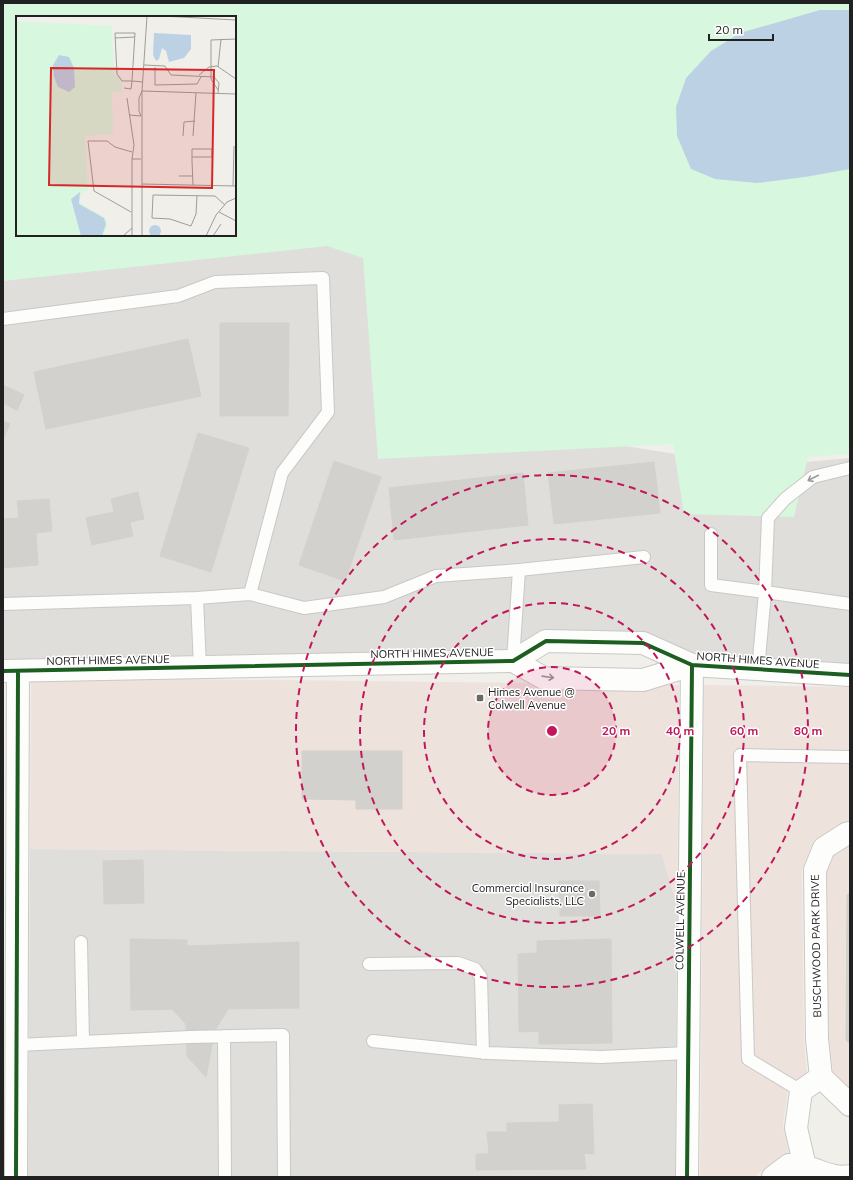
<svg xmlns="http://www.w3.org/2000/svg" width="853" height="1180" font-family="Mulish,sans-serif">
  <style>
    .residential { fill: #dfdedb }
    .commercial { fill: #eee2dc }
    .park { fill: #d8f7df; fill-rule: evenodd }
    .water { fill: #bcd2e4 }
    .building { fill: #d2d1cd; stroke: #d3d1cb }
    .lines { fill: none; stroke-linecap: round; stroke-linejoin: round }
    .service-casing { stroke: #c8c8c6; stroke-width: 14 }
    .minor-casing { stroke: #c8c8c6; stroke-width: 24 }
    .tertiary-casing { stroke: #c8c8c6; stroke-width: 24 }
    .service { stroke: #fdfdfc; stroke-width: 12 }
    .minor { stroke: #fdfdfc; stroke-width: 22 }
    .tertiary { stroke: #fdfdfc; stroke-width: 22 }
    .cycleway-casing { stroke: #fff; stroke-width: 6 }
    .cycleway { stroke: #1b5e20; stroke-width: 4 }
    .oneway { stroke: #9a9a99 }
    .ring { fill: none; stroke: #c2185b; stroke-width: 2; stroke-dasharray: 7 5 }
    .poi-dot { fill: #696967; stroke: #fff; stroke-width: 1.5 }
    .labels { text-anchor: middle; stroke-width: 3; stroke-linejoin: round; paint-order: stroke }
    .street-label { font-size: 11px; fill: #212121; stroke: #fff }
    .poi-label { font-size: 11px; fill: #212121; stroke: #fff; text-anchor: start }
    .inset-road { fill: none; stroke: #9d9d9a; stroke-width: 1 }
    .view { fill: #d62828; fill-opacity: 0.15; stroke: #d62828; stroke-width: 2 }
    .inset-edge { fill: none; stroke: #212121; stroke-width: 2 }
    .centre { fill: #c2185b; stroke: #fff; stroke-width: 2 }
    .ring-label { font-size: 12px; text-anchor: middle; font-weight: bold; fill: #c2185b; stroke: #fff; stroke-width: 3; stroke-linejoin: round; paint-order: stroke }
  </style>
  <rect width="100%" height="100%" fill="#f0efea"/>
  <!-- residential -->
  <path class="residential" d="M 3,169 L 17,235 L 80,246 L 346,231 L 625,446 L 694,457 L 740,468 L 850,458 L 850,664 L 704,655 L 701,654 L 699,651 L 693,653 L 649,633 L 643,632 L 577,630 L 546,630 L 539,632 L 513,647 L 509,645 L 506,650 L 3,660 Z
    M 30,849 L 662,854 L 676,903 L 677,918 L 675,1177 L 28,1177 Z"/>
  <!-- commercial -->
  <path class="commercial" d="M 178,679 L 530,683 L 544,689 L 642,691 L 665,685 L 679,685 L 677,918 L 676,903 L 662,854 L 30,849 L 31,682 Z
    M 704,685 L 850,687 L 850,822 L 839,825 L 816,839 L 812,845 L 802,870 L 804,1039 L 807,1072 L 793,1082 L 788,1089 L 783,1126 L 789,1154 L 781,1156 L 754,1177 L 700,1177 Z
    M 850,845 L 850,1089 L 833,1072 L 829,1038 L 827,872 L 834,855 Z"/>
  <!-- park -->
  <path class="park" d="M 3,3 L 850,3 L 850,454 L 808,457 L 794,517 L 684,514 L 673,444 L 378,459 L 363,258 L 327,246 L 3,281 ZM 17,17 L 235,17 L 235,235 L 17,235 Z"/>
  <!-- water -->
  <path class="water" d="M 820,10 L 850,10 L 850,169 L 805,177 L 757,183 L 715,179 L 691,169 L 677,136 L 676,107 L 686,78 L 711,51 L 740,33 Z"/>
  <!-- building -->
  <path class="building" d="M 220,323 L 289,323 L 288,416 L 220,416 Z
    M 188,339 L 201,396 L 46,429 L 34,372 Z
    M 3,385 L 24,395 L 17,410 L 3,403 Z
    M 3,421 L 10,424 L 3,439 Z
    M 198,433 L 249,448 L 211,572 L 160,556 Z
    M 334,461 L 381,477 L 345,581 L 299,565 Z
    M 654,462 L 660,513 L 554,524 L 548,473 Z
    M 523,473 L 528,525 L 394,540 L 389,488 Z
    M 138,492 L 144,519 L 130,522 L 133,536 L 92,545 L 86,518 L 114,512 L 111,499 Z
    M 49,499 L 52,531 L 36,533 L 38,565 L 3,568 L 3,519 L 19,518 L 17,501 Z
    M 302,751 L 402,751 L 402,809 L 356,809 L 356,800 L 302,799 Z
    M 143,860 L 144,903 L 104,904 L 103,861 Z
    M 559,881 L 599,881 L 600,916 L 560,916 Z
    M 850,892 L 850,1044 L 846,1040 L 847,895 Z
    M 130,939 L 187,940 L 187,946 L 299,942 L 299,1008 L 131,1010 Z
    M 611,939 L 612,1043 L 539,1044 L 539,1031 L 519,1032 L 518,954 L 537,953 L 537,941 Z
    M 229,1008 L 215,1030 L 206,1077 L 187,1056 L 186,1024 L 172,1009 Z
    M 592,1104 L 594,1154 L 584,1153 L 586,1169 L 476,1170 L 476,1154 L 489,1154 L 487,1132 L 507,1132 L 507,1123 L 559,1122 L 559,1105 Z"/>
  <g class="lines">
    <!-- service casing -->
    <g class="service-casing">
      <path id="service" d="M 3,319 L 178,296 L 215,282 L 323,278 L 328,412 L 282,473 L 250,594
        M 711,534 L 711,585 L 765,592 L 768,518 L 785,499 L 813,477 L 850,468
        M 197,598 L 250,594 L 304,608 L 384,597 L 436,576 L 519,570 L 644,557
        M 3,604 L 197,598 L 200,667
        M 513,661 L 519,570
        M 758,670 L 765,592 L 850,604
        M 81,942 L 83,1042
        M 369,964 L 458,963 L 475,969 L 481,977 L 483,1053
        M 224,1036 L 225,1177
        M 373,1041 L 488,1053 L 601,1057 L 688,1053
        M 17,1045 L 190,1037 L 283,1035 L 284,1177
        M 801,1091 L 748,1059 L 740,755 L 850,757"/>
    </g>
    <!-- minor casing -->
    <g class="minor-casing">
      <path id="minor" d="M 821,1077 L 850,1105
        M 16,1177 L 18,671
        M 687,1177 L 692,665
        M 773,1177 L 789,1165 C 795,1165 800,1166 806,1167 C 822,1171 832,1179 850,1176
        M 805,1177 L 805,1167 L 796,1128 L 801,1091 L 821,1077 L 817,1039 L 815,870 L 824,848 L 846,834 L 850,833"/>
    </g>
    <!-- tertiary casing -->
    <g class="tertiary-casing">
      <path id="tertiary" d="M 513,661 L 544,678 L 643,680 L 692,665
        M 3,671 L 513,661 L 546,641 L 643,643 L 692,665 L 850,675"/>
    </g>
    <!-- service -->
    <use href="#service" class="service"/>
    <!-- minor -->
    <use href="#minor" class="minor"/>
    <!-- tertiary -->
    <use href="#tertiary" class="tertiary"/>
    <!-- cycleway casing -->
    <g class="cycleway-casing">
      <path id="cycleway" d="M 3,671 L 513,661 L 546,641 L 643,643 L 692,665 L 850,675
        M 16,1177 L 18,671
        M 687,1177 L 692,665"/>
    </g>
    <!-- cycleway -->
    <use href="#cycleway" class="cycleway"/>
  </g>
  <!-- one-way arrows -->
  <defs><path id="oneway-shaft" d="M-6 0H5M1.5-3L5.5 0L1.5 3" fill="none" stroke-width="1.6" stroke-linecap="round" stroke-linejoin="round"/></defs>
  <g class="oneway">
    <use href="#oneway-shaft" transform="translate(813 478) rotate(153)"/>
    <use href="#oneway-shaft" transform="translate(548 677) rotate(8)"/>
  </g>
  <!-- distance rings -->
  <circle cx="552" cy="731" r="64" fill="#c2185b" fill-opacity=".12"/>
  <g class="ring">
    <circle cx="552" cy="731" r="64"/>
    <circle cx="552" cy="731" r="128"/>
    <circle cx="552" cy="731" r="192"/>
    <circle cx="552" cy="731" r="256"/>
  </g>
  <!-- markers -->
  <g class="poi-dot">
    <rect x="476" y="694" width="8" height="8" rx="2"/>
    <circle cx="592" cy="894" r="4"/>
  </g>
  <g class="labels">
    <!-- street labels -->
    <g class="street-label">
      <text transform="translate(432 653) rotate(-1)" y="4">NORTH HIMES AVENUE</text>
      <text transform="translate(108 660) rotate(-1)" y="4">NORTH HIMES AVENUE</text>
      <text transform="translate(758 660) rotate(4)" y="4">NORTH HIMES AVENUE</text>
      <text transform="translate(680 921) rotate(-89)" y="4">COLWELL AVENUE</text>
      <text transform="translate(816 946) rotate(-91)" y="4">BUSCHWOOD PARK DRIVE</text>
    </g>
    <!-- poi labels -->
    <g class="poi-label">
      <text x="488" y="696">Himes Avenue @<tspan x="488" dy="13">Colwell Avenue</tspan></text>
      <text x="584" y="892" text-anchor="end">Commercial Insurance<tspan x="584" dy="13">Specialists, LLC</tspan></text>
    </g>
  </g>
  <!-- overview -->
  <g transform="translate(16 16)">
    <rect width="220" height="220" fill="#f0efea"/>
    <path d="M 0,5 L 96,10 L 98,59 L 106,61 L 106,76 L 96,77 L 97,118 L 69,120 L 72,175 L 67,175 L 63,183 L 64,187 L 90,202 L 91,209 L 88,220 L 0,220 Z" fill="#d8f7df"/>
    <path d="M 138,17 L 175,19 L 175,33 L 168,42 L 153,46 L 150,35 L 146,32 L 143,43 L 140,45 L 137,39 ZM 43,39 L 53,41 L 58,52 L 59,71 L 53,76 L 42,71 L 38,61 L 37,49 ZM 64,176 L 63,188 L 88,202 L 90,208 L 86,220 L 65,220 L 55,183 ZM133 215a6 6 0 1 1 12 0a6 6 0 1 1-12 0Z" fill="#bcd2e4"/>
    <path class="inset-road" d="M 106,0 L 126,0M 146,0 L 220,4M 99,22 L 119,21M 128,49 L 149,50 L 155,59 L 198,61 L 203,67 L 202,77M 139,51 L 139,69 L 181,68 L 185,61M 202,51 L 205,23M 183,59 L 193,51 L 201,50 L 220,63M 108,72 L 115,73 L 116,65 L 106,65 L 101,58 L 99,17 L 119,17 L 116,65 L 127,66M 202,74 L 195,63 L 195,24 L 220,23M 126,75 L 220,78M 111,82 L 118,129 L 116,143M 113,99 L 125,100M 125,100 L 123,95 L 123,82 L 126,75 L 131,0M 167,120 L 168,106 L 179,105M 177,120 L 180,77M 176,141 L 196,141 L 196,133 L 176,133 L 176,145 L 177,169M 163,160 L 177,160M 126,168 L 220,170M 217,170 L 218,130M 181,180 L 180,198 L 175,210 L 154,203 L 136,202 L 137,179 L 199,180 L 209,189M 115,196 L 78,175 L 72,125 L 91,125 L 99,131 L 116,136M 203,196 L 220,205M 107,220 L 116,212M 116,220 L 116,143 L 125,143M 126,220 L 126,75M 190,220 L 200,199 L 211,186 L 220,182M 197,220 L 205,208"/>
    <path class="view" d="M 35,52 L 198,54 L 196,172 L 33,169 Z"/>
    <rect width="220" height="220" class="inset-edge"/>
  </g>
  <circle cx="552" cy="731" r="6" class="centre"/>
  <g class="ring-label">
    <text x="616" y="735">20 m</text>
    <text x="680" y="735">40 m</text>
    <text x="744" y="735">60 m</text>
    <text x="808" y="735">80 m</text>
  </g>
  <!-- border -->
  <rect width="853" height="1180" fill="none" stroke="#212121" stroke-width="8"/>
  <!-- scale -->
  <path d="M709 34v6h64v-6" fill="none" stroke="#212121" stroke-width="2"/>
  <text x="715" y="34" font-size="12" fill="#212121" stroke="#ffffff" stroke-width="3" paint-order="stroke">20 m</text>
</svg>
